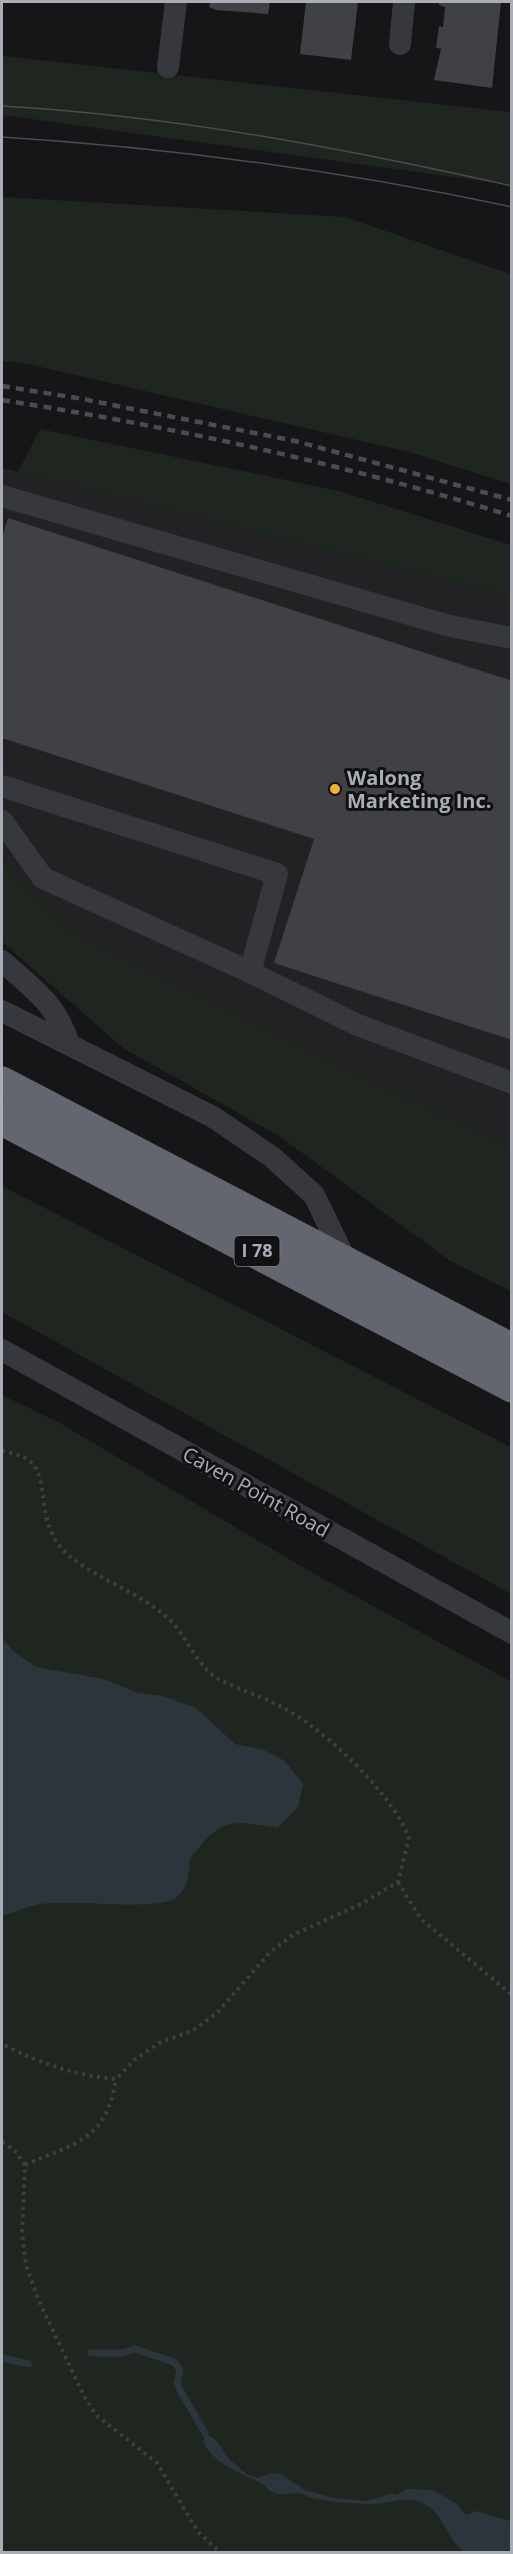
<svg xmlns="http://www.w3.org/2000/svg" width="513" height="2554" font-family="'Open Sans',sans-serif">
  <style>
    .built { fill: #222225 }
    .green { fill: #1e261f }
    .water { fill: #2c353c }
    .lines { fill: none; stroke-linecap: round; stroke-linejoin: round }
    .stream { stroke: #2c353c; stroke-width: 7 }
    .building { fill: #404145 }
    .path { stroke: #3d3f44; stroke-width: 4; stroke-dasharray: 3 4.5; stroke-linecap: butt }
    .minor { stroke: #37383d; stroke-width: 22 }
    .highway { stroke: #63666e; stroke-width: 33 }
    .tram { stroke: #4a4c52; stroke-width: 1.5 }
    .rail { stroke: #4a4c52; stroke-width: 4.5; stroke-dasharray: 8 6; stroke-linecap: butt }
    .poi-dot { fill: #f2b134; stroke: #111113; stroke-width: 2 }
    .labels { text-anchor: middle; stroke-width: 6; stroke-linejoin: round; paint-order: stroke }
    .shield { fill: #111113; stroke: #7b7e86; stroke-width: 1.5 }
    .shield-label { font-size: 18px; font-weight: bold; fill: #a8adb8 }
    .poi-label { font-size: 20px; font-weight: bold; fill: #a8adb8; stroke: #111113; text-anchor: start }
    .street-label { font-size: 20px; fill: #a8adb8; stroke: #111113 }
  </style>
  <rect width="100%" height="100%" fill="#161618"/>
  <!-- built -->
  <path class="built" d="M 2,468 L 511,597 L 511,1148 L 77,936 L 2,860 Z"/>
  <!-- green -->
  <path class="green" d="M 2,56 L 511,112 L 511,185 L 2,115 Z
    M 2,197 L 345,217 L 511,274 L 511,484 L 409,452 L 28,364 L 2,361 Z
    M 40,429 L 339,491 L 511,545 L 511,597 L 18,472 Z
    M 2,860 L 77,936 L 511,1148 L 511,1291 L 449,1260 L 279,1136 L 123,1048 L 2,942 Z
    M 2,1186 L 511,1447 L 511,1594 L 2,1312 Z
    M 2,1395 L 58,1422 L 311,1572 L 512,1682 L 511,2552 L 2,2552 Z"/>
  <!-- water -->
  <path class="water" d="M 2,1638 L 13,1651 L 36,1667 L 104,1679 L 138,1693 L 163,1696 L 196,1708 L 235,1744 L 264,1750 L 285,1761 L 303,1784 L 298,1807 L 277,1828 C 230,1820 221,1818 190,1859 C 188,1874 190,1886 177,1897 C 161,1912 69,1899 41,1904 C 28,1906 13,1912 2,1917 Z
    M 205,2433 L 216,2440 L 229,2459 L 248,2475 L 258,2478 L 272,2473 L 281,2474 L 305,2490 L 333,2498 L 367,2501 L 393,2493 L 397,2495 L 407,2489 L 433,2490 L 457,2504 L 466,2515 L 476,2511 L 511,2521 L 511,2552 L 464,2552 C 445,2538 444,2511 420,2502 C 405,2496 390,2503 375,2504 C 363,2505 322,2501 312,2498 C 307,2497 305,2494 299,2493 C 291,2493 279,2496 272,2492 C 268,2490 265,2485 261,2483 C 239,2472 216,2466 203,2442 Z"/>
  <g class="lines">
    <!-- stream -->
    <path class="stream" d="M 91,2353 L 122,2353 L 135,2349 L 174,2362 L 180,2370 L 177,2383 L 180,2390 L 205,2433
      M 2,2358 L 29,2364"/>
  </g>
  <!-- building -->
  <path class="building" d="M 210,2 L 270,2 L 268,14 L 216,10 L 209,7 Z
    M 306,2 L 358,2 L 351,60 L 300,54 Z
    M 439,2 L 501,2 L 492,88 L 434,80 L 441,49 L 436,48 L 439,26 L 443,27 L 445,7 L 439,5 Z
    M 8,518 L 512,681 L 512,1040 L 274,963 L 314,839 L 2,738 L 2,538 Z"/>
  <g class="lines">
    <!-- path -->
    <path class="path" d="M 2,1451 C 11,1453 24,1455 31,1462 C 52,1483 32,1528 73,1559 C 103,1581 141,1594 169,1619 C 186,1635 195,1662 214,1676 C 232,1688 257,1694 276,1704 C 322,1726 389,1790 409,1837 L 398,1882 L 361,1904 L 293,1935 L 270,1952 L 217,2013 L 192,2031 L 161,2042 L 134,2060 L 116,2079 C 76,2076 37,2062 2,2044
      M 398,1882 L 421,1919 L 512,1995
      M 2,2142 L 14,2150 L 25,2165 L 22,2233 L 26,2265 L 38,2299 L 84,2396 L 96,2415 L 157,2463 L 198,2532 L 220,2552
      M 25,2165 C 77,2142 106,2141 116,2079"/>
    <!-- minor -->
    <path class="minor" d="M 400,44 L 404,2
      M 168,67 L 176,2
      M 2,496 L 450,626 L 512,638
      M 2,786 L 277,874 L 250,972
      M 2,821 L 43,878 L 250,972 L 358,1025 L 512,1083
      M 2,961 C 33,989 56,1003 69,1044
      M 2,1011 L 213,1117 L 272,1157 L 314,1195 L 347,1263
      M 2,1350 L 512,1633"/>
    <!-- highway -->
    <path class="highway" d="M 2,1083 L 512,1350
      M 2,1119 L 512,1386"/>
    <!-- tram -->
    <path class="tram" d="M 2,106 C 174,116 343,148 512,186
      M 2,137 C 173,148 343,171 512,207"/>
    <!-- rail -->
    <path class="rail" d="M 2,386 L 77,398 L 295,441 L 512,500
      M 2,400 C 174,427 344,464 512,516"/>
  </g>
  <!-- markers -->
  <circle class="poi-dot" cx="335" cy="789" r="6"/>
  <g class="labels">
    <!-- shield labels -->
    <rect class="shield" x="234.5" y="1236" width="45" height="30" rx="4.5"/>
    <g class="shield-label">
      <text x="257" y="1257">I 78</text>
    </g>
    <!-- poi labels -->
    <g class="poi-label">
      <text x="347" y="785">Walong<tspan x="347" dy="23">Marketing Inc.</tspan></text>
    </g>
    <!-- street labels -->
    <g class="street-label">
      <text transform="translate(256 1492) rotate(29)" y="7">Caven Point Road</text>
    </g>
  </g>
  <!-- border -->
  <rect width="513" height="2554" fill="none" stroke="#a8adb8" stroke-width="6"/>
</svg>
